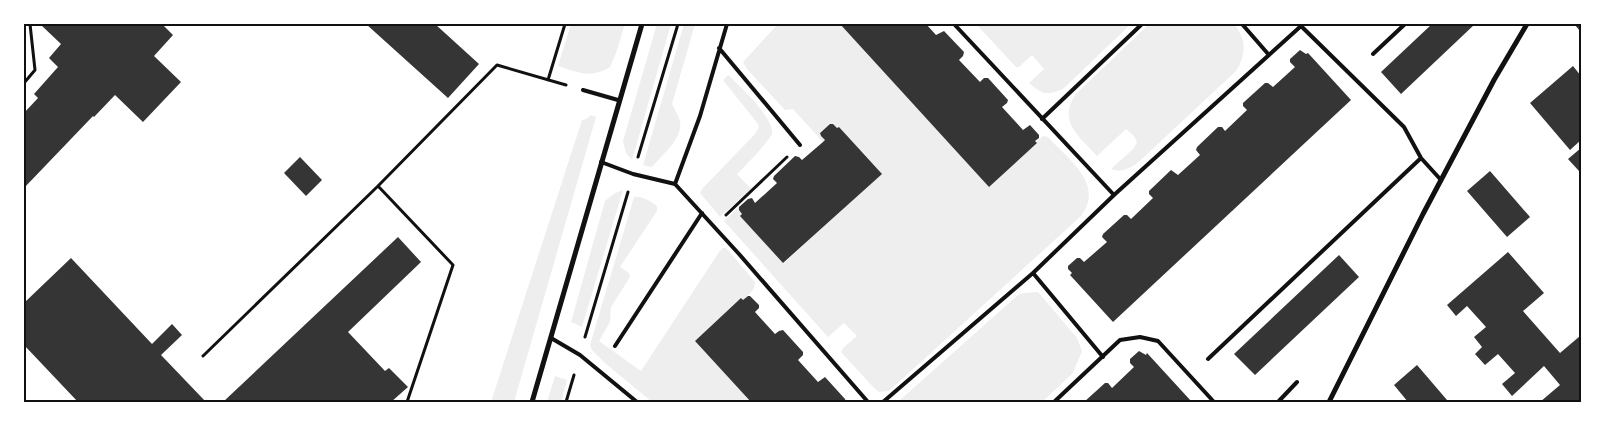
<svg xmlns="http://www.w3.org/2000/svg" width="1605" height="426" font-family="'Libre Baskerville',serif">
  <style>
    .green { fill: #eee }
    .building { fill: #353535 }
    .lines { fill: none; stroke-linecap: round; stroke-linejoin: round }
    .path { stroke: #111; stroke-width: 3 }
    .service { stroke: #111; stroke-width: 4 }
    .minor { stroke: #111; stroke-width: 5 }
    .neatline { fill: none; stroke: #111; stroke-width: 2 }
  </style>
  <rect width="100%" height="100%" fill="#fff"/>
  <!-- green -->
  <path class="green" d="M 571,24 L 625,24 L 616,53 L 610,67 C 590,79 577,72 558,66 Z
    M 657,24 L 671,24 L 632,160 L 626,153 L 623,141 Z
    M 684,24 L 695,24 L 672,104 C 675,110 679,116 680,122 C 683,138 663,154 654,165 L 651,167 L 643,165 Z
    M 778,24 L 840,24 L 989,187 L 1043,136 L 1048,137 C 1068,159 1105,184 1081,216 L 889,391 L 879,392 L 874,388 L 841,352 L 843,348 L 857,336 L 844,323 L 828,337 L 724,221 L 739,207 L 739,210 L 742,214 L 741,216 L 784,263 L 881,174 L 839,127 L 837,128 L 833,124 L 830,124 L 820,132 L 821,136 L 825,140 L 823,142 L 793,109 L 785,110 L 747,69 L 743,62 Z
    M 976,24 L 1131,24 L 1063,89 C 1046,96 1042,94 1029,83 L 1044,69 L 1032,55 L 1019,67 L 1016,67 Z
    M 1149,24 L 1234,24 C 1247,39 1246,55 1236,71 L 1144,157 C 1134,166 1124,174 1111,169 L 1134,148 L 1137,142 L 1134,136 L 1126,129 L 1097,156 C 1079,136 1057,121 1076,94 Z
    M 728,75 C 739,85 774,118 772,133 C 772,138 743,169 737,174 L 751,189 L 720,217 L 700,193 L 702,189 L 755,134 L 759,127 L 758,124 L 723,80 Z
    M 591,115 L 596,117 L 514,402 L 491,402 L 582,120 L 586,119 Z
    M 623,190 L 582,327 L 571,322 L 605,201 L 615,193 Z
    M 634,197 C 642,196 650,201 657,206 L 657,211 L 620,267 L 629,273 L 630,277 L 611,307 L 610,322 L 599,341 L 641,371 L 719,252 L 723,248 L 726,248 L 755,282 C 755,290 749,295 743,300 L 741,298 L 695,341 L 751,402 L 652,402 L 606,364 L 592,350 L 590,345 Z
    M 1038,292 L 1077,338 L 1082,351 L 1073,373 L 1042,402 L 899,402 L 900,400 L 1018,295 L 1024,293 Z
    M 555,376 L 567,380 L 561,402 L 547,402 Z"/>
  <!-- building -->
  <path class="building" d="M 42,24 L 162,24 L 173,35 L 154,56 L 181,82 L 143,122 L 115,95 L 94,117 L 93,116 L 24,188 L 24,113 L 38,98 L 34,94 L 58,67 L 49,58 L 61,44 L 41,25 Z
    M 366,24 L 435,24 L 479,64 L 448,98 Z
    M 840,24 L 926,24 L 936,35 L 944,31 L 964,52 L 963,56 L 959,60 L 980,82 L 984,78 L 988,78 L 1008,100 L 1007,103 L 1002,107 L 1023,130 L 1030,125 L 1039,135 L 1039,138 L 1035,141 L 1037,143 L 989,187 Z
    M 1432,24 L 1475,24 L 1401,94 L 1381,72 Z
    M 1574,24 L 1581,24 L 1581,32 Z
    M 1300,50 L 1306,54 L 1308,53 L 1351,100 L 1113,322 L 1070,275 L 1072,273 L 1068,269 L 1068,266 L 1077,258 L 1080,258 L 1084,262 L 1107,242 L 1102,237 L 1103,234 L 1124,215 L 1127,215 L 1131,219 L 1153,198 L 1149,194 L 1149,191 L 1171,170 L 1178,175 L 1200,155 L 1196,150 L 1197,147 L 1218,127 L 1222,127 L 1225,131 L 1247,110 L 1243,106 L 1243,103 L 1265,83 L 1268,83 L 1273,87 L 1295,67 L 1290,62 L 1290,59 Z
    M 1573,66 L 1581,76 L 1581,140 L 1570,150 L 1530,103 Z
    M 830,124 L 833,124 L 837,128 L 839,127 L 882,174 L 783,263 L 740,216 L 742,214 L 739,210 L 739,207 L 748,199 L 752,198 L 755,203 L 777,183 L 773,179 L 774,176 L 795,156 L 799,157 L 802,160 L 823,142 L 825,140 L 821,136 L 820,133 Z
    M 1581,148 L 1581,169 L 1579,171 L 1568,159 Z
    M 300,157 L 322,180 L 306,196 L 284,173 Z
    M 1490,171 L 1530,217 L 1507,237 L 1467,191 Z
    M 398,237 L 421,262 L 348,332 L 385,371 L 389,368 L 408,387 L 391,402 L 223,402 Z
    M 1508,252 L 1544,293 L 1523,311 L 1560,353 L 1580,336 L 1581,337 L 1581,402 L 1540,402 L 1560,385 L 1544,366 L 1512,396 L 1502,384 L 1515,373 L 1498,354 L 1485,365 L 1475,354 L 1482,347 L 1474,337 L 1486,327 L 1467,306 L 1456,316 L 1447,305 Z
    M 1339,255 L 1359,277 L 1255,375 L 1234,354 Z
    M 71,258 L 152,344 L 172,324 L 182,335 L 161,355 L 206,402 L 78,402 L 24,345 L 24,303 Z
    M 748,296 L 750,296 L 759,305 L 759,308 L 755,312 L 775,334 L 779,331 L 783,330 L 803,352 L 803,355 L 798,360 L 818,382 L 825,377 L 845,399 L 846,402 L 751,402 L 695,341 L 741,298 L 743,300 Z
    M 1139,351 L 1146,355 L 1147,353 L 1191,401 L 1190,402 L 1084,402 L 1105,383 L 1108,383 L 1112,388 L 1134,367 L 1130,363 L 1130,359 Z
    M 1417,365 L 1447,400 L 1445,402 L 1408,402 L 1394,385 Z"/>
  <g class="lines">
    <!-- path -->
    <path class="path" d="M 548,80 L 565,24
      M 24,83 L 35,70 L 30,24
      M 638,157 L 678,24
      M 378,186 L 453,265 L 407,402
      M 726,215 L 787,157
      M 585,337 L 628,192
      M 203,356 L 378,186 L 497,65 L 566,85
      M 566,402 L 574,375"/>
    <!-- service -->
    <path class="service" d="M 954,24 L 1114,195
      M 1242,24 L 1269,55
      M 719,48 L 800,145
      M 1373,54 L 1405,24
      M 583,90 L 618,100
      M 1042,119 L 1142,24
      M 601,162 L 633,174 L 675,184 L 700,116 L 727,24
      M 675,184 L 739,254 L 868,402
      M 551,338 L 580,355 L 637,402
      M 615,346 L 702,213
      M 1103,357 L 1033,273 L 1114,195 L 1301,26 L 1404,127 L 1421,158 L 1441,180
      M 1208,359 L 1421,158
      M 883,402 L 1033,273
      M 1054,402 L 1120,340 L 1140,337 L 1158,341 L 1214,402
      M 1278,402 L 1297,382"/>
    <!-- minor -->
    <path class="minor" d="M 532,402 L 642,24
      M 1329,402 L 1423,214 L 1494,80 L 1527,24"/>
  </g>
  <!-- border -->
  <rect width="1605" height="426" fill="none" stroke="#ffffff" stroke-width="50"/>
  <rect x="25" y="25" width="1555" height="376" class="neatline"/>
</svg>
